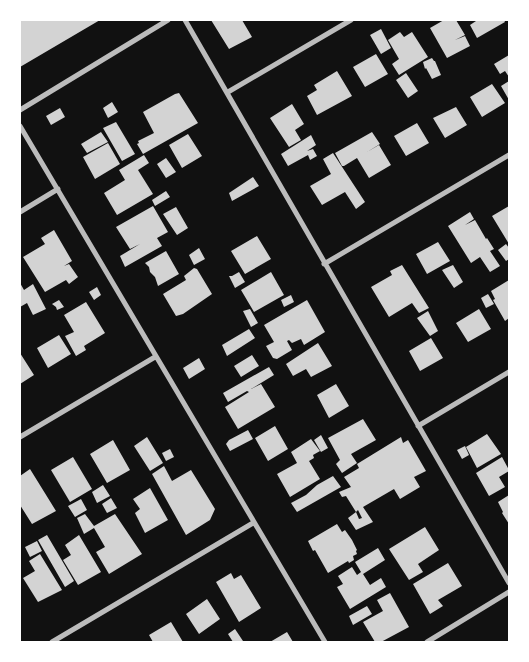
<svg xmlns="http://www.w3.org/2000/svg" width="529" height="662" font-family="Cabin,sans-serif">
  <style>
    .building { fill: #d3d3d3 }
    .lines { fill: none; stroke-linecap: round; stroke-linejoin: round }
    .minor { stroke: #bcbcbc; stroke-width: 5 }
  </style>
  <rect width="100%" height="100%" fill="#111"/>
  <!-- building -->
  <path class="building" d="M 20,20 L 100,20 L 20,67 Z
    M 211,20 L 242,20 L 252,37 L 229,49 Z
    M 444,20 L 456,20 L 465,35 L 455,40 L 465,36 L 470,46 L 447,58 L 430,28 Z
    M 475,20 L 504,20 L 505,22 L 477,38 L 470,25 L 476,21 Z
    M 381,29 L 391,48 L 381,54 L 370,35 Z
    M 400,32 L 404,37 L 412,32 L 428,57 L 399,75 L 392,64 L 399,59 L 388,40 Z
    M 376,54 L 388,74 L 365,87 L 353,67 Z
    M 509,55 L 509,77 L 505,71 L 500,74 L 494,64 Z
    M 432,58 L 434,61 L 435,61 L 441,75 L 432,79 L 426,68 L 425,69 L 423,62 Z
    M 337,71 L 352,96 L 317,115 L 307,96 L 317,90 L 314,85 Z
    M 406,73 L 418,91 L 408,98 L 396,80 Z
    M 509,81 L 509,100 L 501,86 Z
    M 492,84 L 505,103 L 482,117 L 470,97 Z
    M 179,93 L 198,123 L 143,154 L 137,144 L 139,143 L 138,141 L 154,133 L 143,112 L 175,94 Z
    M 112,102 L 118,112 L 108,118 L 103,108 Z
    M 292,104 L 304,124 L 295,130 L 301,140 L 289,147 L 270,118 Z
    M 456,107 L 467,125 L 445,138 L 433,118 Z
    M 60,108 L 65,117 L 51,125 L 46,116 Z
    M 116,122 L 135,154 L 122,161 L 103,128 Z
    M 417,123 L 429,143 L 406,156 L 394,136 Z
    M 101,132 L 108,142 L 87,153 L 81,144 Z
    M 372,132 L 380,144 L 367,152 L 379,145 L 391,165 L 369,178 L 357,158 L 344,166 L 342,166 L 335,153 Z
    M 188,134 L 202,156 L 182,168 L 169,145 Z
    M 311,135 L 316,145 L 307,151 L 313,149 L 317,156 L 310,160 L 308,155 L 288,166 L 281,154 Z
    M 108,143 L 120,164 L 95,179 L 83,157 Z
    M 333,153 L 365,202 L 356,209 L 345,192 L 322,205 L 310,186 L 331,174 L 323,159 Z
    M 144,155 L 149,163 L 138,170 L 153,194 L 117,215 L 104,193 L 125,180 L 119,170 Z
    M 166,158 L 176,172 L 166,178 L 157,164 Z
    M 253,177 L 259,186 L 232,201 L 229,193 Z
    M 166,191 L 170,197 L 155,206 L 152,200 Z
    M 153,206 L 168,232 L 157,238 L 162,246 L 125,267 L 120,256 L 140,244 L 130,249 L 116,227 Z
    M 509,206 L 509,244 L 492,216 Z
    M 176,207 L 188,228 L 177,235 L 163,214 Z
    M 470,212 L 474,219 L 465,225 L 475,220 L 486,239 L 487,238 L 494,249 L 490,251 L 500,266 L 490,272 L 480,257 L 471,263 L 448,226 Z
    M 54,230 L 72,261 L 64,266 L 69,264 L 78,277 L 69,284 L 66,280 L 45,292 L 23,257 L 45,244 L 41,238 Z
    M 257,236 L 271,259 L 245,274 L 231,251 Z
    M 438,242 L 450,261 L 427,274 L 416,254 Z
    M 506,244 L 509,248 L 509,259 L 506,261 L 498,250 Z
    M 199,248 L 205,259 L 194,265 L 189,255 Z
    M 166,251 L 179,274 L 158,286 L 155,277 L 150,272 L 149,267 L 145,263 Z
    M 402,265 L 429,308 L 419,313 L 412,303 L 389,317 L 371,287 L 392,275 L 390,271 Z
    M 453,265 L 463,282 L 454,288 L 442,270 Z
    M 194,268 L 197,269 L 212,294 L 183,314 L 176,316 L 163,294 L 186,280 L 184,276 Z
    M 239,272 L 245,282 L 235,288 L 229,276 L 232,276 Z
    M 271,272 L 284,295 L 254,312 L 241,290 Z
    M 509,280 L 509,318 L 505,321 L 493,300 L 495,299 L 491,291 Z
    M 20,283 L 24,290 L 33,284 L 46,309 L 33,315 L 27,303 L 20,307 Z
    M 97,287 L 101,295 L 94,300 L 89,292 Z
    M 488,294 L 494,304 L 486,308 L 481,298 Z
    M 291,295 L 294,302 L 284,307 L 281,300 Z
    M 59,300 L 64,307 L 57,310 L 56,307 L 52,304 Z
    M 307,300 L 325,332 L 304,345 L 301,339 L 292,343 L 289,340 L 287,341 L 292,350 L 277,359 L 273,358 L 266,346 L 274,342 L 264,325 Z
    M 86,302 L 105,333 L 84,346 L 86,350 L 76,356 L 65,336 L 74,332 L 64,315 Z
    M 250,309 L 258,323 L 251,327 L 243,311 Z
    M 479,309 L 491,329 L 468,342 L 456,323 Z
    M 428,311 L 438,331 L 430,336 L 417,318 Z
    M 249,329 L 255,338 L 227,356 L 222,345 Z
    M 59,335 L 71,354 L 48,368 L 37,348 Z
    M 431,338 L 443,358 L 420,371 L 409,351 Z
    M 318,343 L 332,366 L 311,377 L 306,369 L 293,376 L 286,364 Z
    M 20,353 L 34,375 L 20,384 Z
    M 252,355 L 259,366 L 241,377 L 234,366 Z
    M 199,358 L 205,369 L 189,379 L 183,368 Z
    M 269,367 L 274,375 L 251,389 L 261,384 L 275,407 L 238,429 L 225,407 L 249,392 L 247,391 L 228,402 L 223,393 Z
    M 336,384 L 349,406 L 329,418 L 317,395 Z
    M 363,419 L 376,440 L 351,454 L 357,463 L 342,473 L 336,464 L 340,460 L 328,438 Z
    M 275,426 L 288,449 L 268,461 L 255,438 Z
    M 248,430 L 253,439 L 230,451 L 226,444 L 229,440 Z
    M 487,434 L 501,454 L 477,468 L 466,447 Z
    M 321,435 L 328,448 L 321,452 L 314,440 Z
    M 147,437 L 163,463 L 150,471 L 134,446 Z
    M 401,437 L 403,443 L 408,440 L 426,471 L 414,477 L 420,487 L 400,499 L 394,489 L 363,507 L 373,522 L 356,530 L 348,518 L 356,512 L 359,519 L 362,518 L 358,510 L 356,512 L 346,496 L 342,497 L 339,492 L 351,487 L 344,477 L 359,468 L 357,464 Z
    M 311,439 L 320,451 L 313,455 L 314,458 L 309,461 L 320,479 L 290,497 L 277,474 L 297,463 L 291,452 Z
    M 113,440 L 130,470 L 107,483 L 90,454 Z
    M 465,446 L 469,455 L 462,459 L 457,450 Z
    M 170,449 L 174,457 L 166,461 L 162,453 Z
    M 73,457 L 92,489 L 70,502 L 51,470 Z
    M 502,457 L 509,470 L 509,471 L 499,477 L 505,487 L 489,496 L 476,473 Z
    M 164,466 L 172,481 L 191,470 L 215,509 L 210,520 L 186,535 L 152,474 Z
    M 30,469 L 56,511 L 32,524 L 20,505 L 20,476 Z
    M 333,476 L 341,487 L 297,512 L 291,503 L 306,495 L 317,485 Z
    M 103,485 L 110,496 L 97,503 L 92,492 Z
    M 150,488 L 168,520 L 145,533 L 135,513 L 140,509 L 133,499 Z
    M 509,495 L 509,524 L 502,513 L 503,512 L 498,502 Z
    M 111,498 L 117,508 L 107,513 L 102,504 Z
    M 81,499 L 87,510 L 75,517 L 68,506 Z
    M 85,514 L 94,526 L 115,514 L 142,554 L 109,574 L 96,552 L 105,547 L 94,528 L 84,534 L 77,518 Z
    M 337,524 L 342,532 L 345,530 L 352,540 L 357,550 L 356,551 L 357,554 L 353,556 L 354,560 L 349,563 L 348,561 L 328,573 L 315,550 L 313,551 L 308,541 Z
    M 425,527 L 439,550 L 418,564 L 423,572 L 409,580 L 389,549 Z
    M 47,535 L 74,581 L 65,587 L 38,540 Z
    M 79,535 L 101,572 L 78,585 L 63,560 L 71,555 L 65,545 Z
    M 37,541 L 42,551 L 30,557 L 25,547 Z
    M 378,548 L 385,560 L 363,574 L 370,585 L 381,578 L 386,587 L 350,609 L 337,587 L 343,584 L 338,576 L 352,567 L 357,575 L 361,572 L 355,562 Z
    M 40,554 L 62,590 L 38,602 L 23,578 L 35,571 L 29,561 Z
    M 448,563 L 462,586 L 438,600 L 443,606 L 430,614 L 413,584 Z
    M 231,573 L 234,579 L 241,575 L 261,608 L 239,622 L 216,582 Z
    M 390,593 L 409,627 L 381,642 L 375,642 L 363,622 L 383,611 L 377,600 Z
    M 207,599 L 220,619 L 199,634 L 186,614 Z
    M 367,606 L 372,614 L 353,625 L 349,616 Z
    M 171,622 L 183,642 L 153,642 L 149,635 Z
    M 235,629 L 243,641 L 242,642 L 233,642 L 228,634 Z
    M 287,632 L 293,642 L 270,642 Z"/>
  <g class="lines">
    <!-- minor -->
    <path class="minor" d="M 185,20 L 509,583
      M 228,92 L 351,20
      M 20,110 L 168,20
      M 20,126 L 325,642
      M 20,212 L 58,189
      M 324,264 L 509,155
      M 418,426 L 509,372
      M 20,437 L 155,357
      M 52,642 L 253,523
      M 427,642 L 509,592"/>
  </g>
  <!-- border -->
  <rect width="529" height="662" fill="none" stroke="#ffffff" stroke-width="42"/>
</svg>
